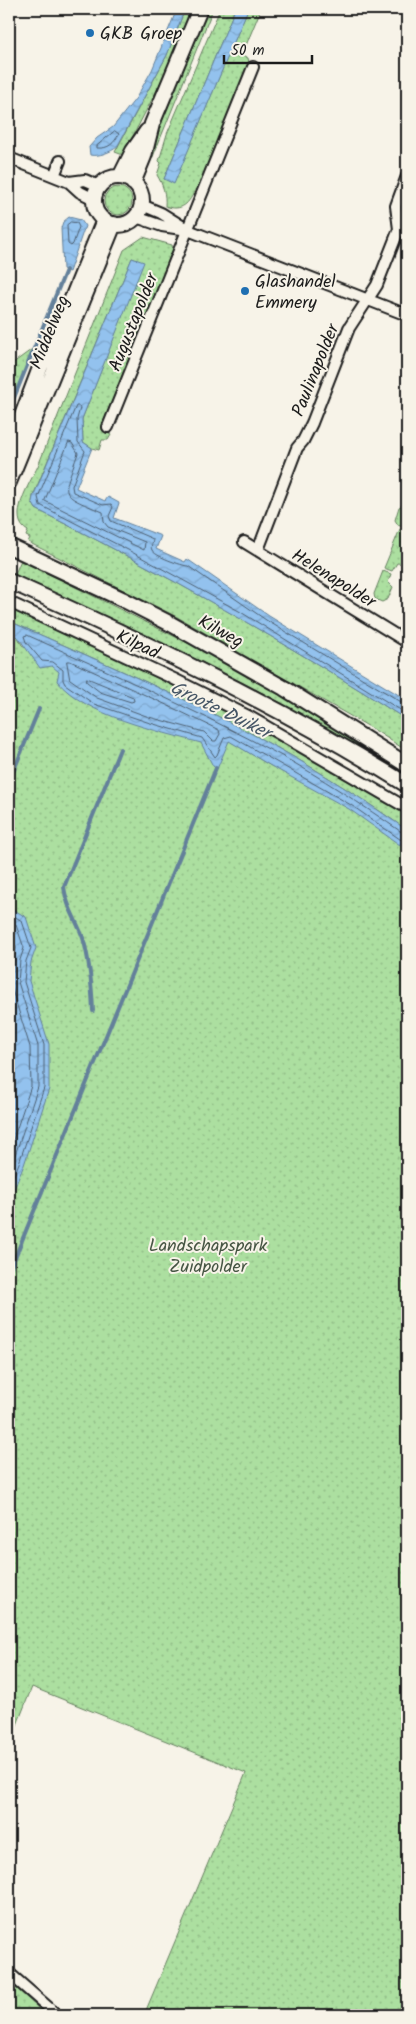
<svg xmlns="http://www.w3.org/2000/svg" width="416" height="2024" font-family="Kalam,sans-serif">
  <style>
    .grass { fill: url(#grass-dots); stroke: #647e5e }
    .water { fill: url(#water-waves); stroke: #63809a }
    .lines { fill: none; stroke-linecap: round; stroke-linejoin: round }
    .shore { stroke: #4c5e70; stroke-width: 1 }
    .stream { stroke: #63809a; stroke-width: 4 }
    .minor-casing { stroke: #1c1c1c; stroke-width: 14 }
    .secondary-casing { stroke: #1c1c1c; stroke-width: 18 }
    .minor { stroke: #f7f3e8; stroke-width: 10 }
    .secondary { stroke: #f7f3e8; stroke-width: 14 }
    .poi-dot { fill: #1f6fb2; stroke: #f7f3e8; stroke-width: 2 }
    .labels { text-anchor: middle; stroke-width: 4; stroke-linejoin: round; paint-order: stroke }
    .poi-label { font-size: 18px; fill: #1c1c1c; stroke: #f7f3e8; text-anchor: start }
    .street-label { font-size: 18px; fill: #1c1c1c; stroke: #f7f3e8 }
    .park-label { font-size: 18px; fill: #475644; stroke: #f7f3e8 }
    .water-label { font-size: 19px; font-style: italic; fill: #465666; stroke: #f7f3e8 }
  </style>
  <defs>
    <pattern id="grass-dots" width="8" height="8" patternUnits="userSpaceOnUse" patternTransform="scale(1.25)"><rect width="8" height="8" fill="#acdfa0"/><path d="M2 2h.1M6 6h.1" fill="none" stroke="#93bf89" stroke-width="1.8" stroke-linecap="round"/></pattern>
    <pattern id="water-waves" width="16" height="10" patternUnits="userSpaceOnUse" patternTransform="scale(1.25)"><rect width="16" height="10" fill="#93c2ee"/><path d="M0 5q4-4 8 0t8 0" fill="none" stroke="#7ea6cc"/></pattern>
  </defs>
  <rect width="100%" height="100%" fill="#f7f3e8"/>
  <filter id="ink" filterUnits="userSpaceOnUse"><feTurbulence type="fractalNoise" baseFrequency=".02" numOctaves="2"/><feDisplacementMap in="SourceGraphic" scale="10" xChannelSelector="R" yChannelSelector="G"/><feConvolveMatrix kernelMatrix="1 2 1 2 8 2 1 2 1" color-interpolation-filters="sRGB"/></filter>
  <g filter="url(#ink)">
    <!-- grass -->
    <path class="grass" d="M 185,9 L 193,9 L 171,63 L 123,155 L 115,152 L 167,55 Z
      M 208,9 L 213,9 L 152,159 L 148,157 L 163,115 Z
      M 220,9 L 235,9 L 164,179 L 174,183 L 248,9 L 261,9 L 242,55 L 248,58 L 250,67 L 199,189 L 196,188 C 189,204 182,212 165,206 C 166,194 163,185 157,175 L 161,163 L 159,161 L 167,134 Z
      M104 201a14 14 0 1 1 28 0a14 14 0 1 1-28 0Z
      M 143,237 L 172,245 L 173,253 L 102,425 L 102,430 L 111,435 L 108,440 L 102,440 L 99,450 L 92,448 L 83,442 L 82,419 L 143,263 L 132,258 L 33,496 L 32,502 L 36,509 C 164,573 287,643 407,720 L 407,751 L 373,729 L 177,617 L 28,542 L 30,538 L 26,536 L 28,531 C 6,519 30,483 38,466 L 124,250 Z
      M 35,347 L 9,410 L 9,366 Z
      M 405,504 L 407,505 L 407,529 L 398,525 L 395,520 L 399,507 Z
      M 400,529 L 407,532 L 405,540 L 407,544 L 407,564 L 397,563 L 392,571 L 384,568 Z
      M 21,560 L 250,674 L 407,770 L 407,776 C 348,741 289,706 228,675 C 157,640 85,608 14,576 Z
      M 383,571 L 391,574 L 388,582 L 393,587 L 388,599 L 382,602 L 375,599 L 374,594 Z
      M 9,609 L 142,668 L 308,755 L 407,813 L 407,830 C 367,802 326,775 283,751 C 195,701 101,662 9,621 Z
      M 9,634 L 18,637 L 22,645 L 227,745 L 228,740 L 271,766 L 407,833 L 407,2015 L 144,2015 L 246,1773 L 32,1687 L 9,1745 Z
      M 9,1982 L 46,2015 L 9,2015 Z"/>
    <!-- water -->
    <path class="water" d="M 177,9 L 185,9 L 167,55 L 117,147 C 111,152 98,157 90,155 L 89,147 L 97,138 L 113,127 L 136,98 L 152,70 Z
      M 235,9 L 248,9 L 174,184 L 164,179 Z
      M 69,217 L 81,220 L 85,226 L 69,272 L 63,269 L 61,228 L 63,222 Z
      M 132,258 L 144,262 L 82,419 L 83,442 L 92,448 L 76,488 L 105,501 L 108,497 L 119,503 L 114,518 L 161,536 L 156,549 L 185,562 L 187,559 L 269,616 L 407,700 L 407,720 C 287,643 164,573 36,509 L 32,502 L 33,497 Z
      M 9,621 C 101,662 195,701 283,751 C 326,775 367,802 407,830 L 407,850 L 349,809 L 271,766 L 229,741 L 217,769 L 213,766 L 201,743 C 159,731 85,716 57,681 L 59,672 L 52,666 L 40,668 L 18,637 L 9,634 Z
      M 9,907 L 26,917 L 36,948 L 31,962 L 29,981 L 49,1044 L 49,1089 L 24,1165 L 9,1201 Z"/>
    <g class="lines">
      <!-- shore -->
      <path class="shore" d="M 115,131 L 119,134 C 114,143 109,149 97,148 L 97,146 Z
        M 71,222 L 77,223 L 79,227 L 73,244 L 71,246 L 68,244 L 67,225 Z
        M 69,442 L 72,443 L 78,453 C 63,497 56,493 103,512 L 104,522 L 108,527 L 145,542 L 144,550 L 45,501 Z
        M 67,661 L 70,661 L 154,699 L 219,730 L 220,734 L 216,741 L 213,741 L 204,732 L 149,717 L 97,698 L 70,679 Z
        M 87,678 L 133,697 L 134,701 L 131,702 L 100,692 L 87,682 Z
        M 407,703 L 403,703 L 266,620 L 188,566 C 183,566 154,556 152,550 C 150,547 153,542 153,539 L 111,521 L 109,516 L 113,507 L 111,504 L 103,505 L 73,492 L 72,486 L 85,451 L 78,442 L 77,419 L 80,408 L 79,406 L 76,406 L 38,497 L 40,505 L 128,550 L 239,611 L 407,714
        M 407,834 L 403,833 C 362,805 321,777 278,754 C 196,710 111,673 27,635 L 24,636 L 26,642 L 42,661 L 53,662 L 63,670 L 63,680 L 65,684 L 94,704 L 147,722 L 202,738 L 215,757 L 217,755 L 224,738 L 231,736 L 351,805 L 407,844
        M 9,913 L 22,921 L 31,948 L 26,961 L 24,982 L 44,1045 L 44,1088 L 19,1163 L 9,1188
        M 9,920 L 16,925 L 24,948 L 20,960 L 18,982 L 38,1046 L 38,1087 L 9,1173
        M 9,929 L 16,948 L 10,983 L 30,1047 L 31,1086 L 9,1152"/>
      <!-- stream -->
      <path class="stream" d="M 9,410 L 66,270
        M 9,782 L 39,709
        M 93,1011 C 92,986 90,962 83,938 C 77,921 66,906 64,887 L 120,749
        M 9,1272 L 216,768"/>
      <!-- minor casing -->
      <g class="minor-casing">
        <path id="minor" d="M 9,158 L 69,182 L 80,192 L 94,199
          M 54,176 L 60,161
          M 69,182 L 85,180 L 99,186
          M 142,205 L 161,213 L 185,228
          M 136,217 L 162,226 L 188,230 L 407,315
          M 108,427 L 253,67
          M 244,542 L 407,642
          M 258,550 L 297,448 L 303,441 L 312,423 L 349,328 L 377,285 L 399,229 L 396,206 L 407,176
          M 9,602 L 174,679 L 250,717 L 407,808
          M 9,1973 L 57,2015"/>
      </g>
      <!-- secondary casing -->
      <g class="secondary-casing">
        <path id="secondary" d="M 120,177 L 133,151 L 147,131
          M94 201a24 24 0 1 1 48 0a24 24 0 1 1-48 0Z
          M 133,183 L 144,156 L 152,124 L 200,9
          M 9,450 L 40,368 L 69,306 L 104,220
          M 9,482 L 114,224
          M 9,546 L 122,599 L 171,624 L 284,688 L 407,765
          M 9,581 C 145,642 280,706 407,785"/>
      </g>
      <!-- minor -->
      <use href="#minor" class="minor"/>
      <!-- secondary -->
      <use href="#secondary" class="secondary"/>
    </g>
  </g>
  <!-- markers -->
  <g class="poi-dot">
    <circle cx="90" cy="33" r="5"/>
    <circle cx="245" cy="291" r="5"/>
  </g>
  <g class="labels">
    <!-- poi labels -->
    <g class="poi-label">
      <text x="100" y="39">GKB Groep</text>
      <text x="255" y="287">Glashandel<tspan x="255" dy="21">Emmery</tspan></text>
    </g>
    <!-- street labels -->
    <g class="street-label">
      <text transform="translate(133 322) rotate(-68)" y="6">Augustapolder</text>
      <text transform="translate(49 332) rotate(-68)" y="6">Middelweg</text>
      <text transform="translate(315 370) rotate(-68)" y="6">Paulinapolder</text>
      <text transform="translate(334 578) rotate(32)" y="6">Helenapolder</text>
      <text transform="translate(221 631) rotate(29)" y="6">Kilweg</text>
      <text transform="translate(138 644) rotate(25)" y="6">Kilpad</text>
    </g>
    <!-- park labels -->
    <g class="park-label">
      <text x="208" y="1251">Landschapspark<tspan x="208" dy="21">Zuidpolder</tspan></text>
    </g>
    <!-- water labels -->
    <g class="water-label">
      <text transform="translate(221 709) rotate(26)" y="7">Groote Duiker</text>
    </g>
  </g>
  <!-- margin -->
  <rect width="416" height="2024" fill="none" stroke="#f7f3e8" stroke-width="30"/>
  <rect x="15" y="15" width="386" height="1994" fill="none" stroke="#1c1c1c" stroke-width="2" filter="url(#ink)"/>
  <!-- scale -->
  <path d="M224 55v8h88v-8" fill="none" stroke="#1c1c1c" stroke-width="2.5"/>
  <text x="231" y="55" font-size="15" fill="#1c1c1c" stroke="#f7f3e8" stroke-width="4" paint-order="stroke">50 m</text>
</svg>
